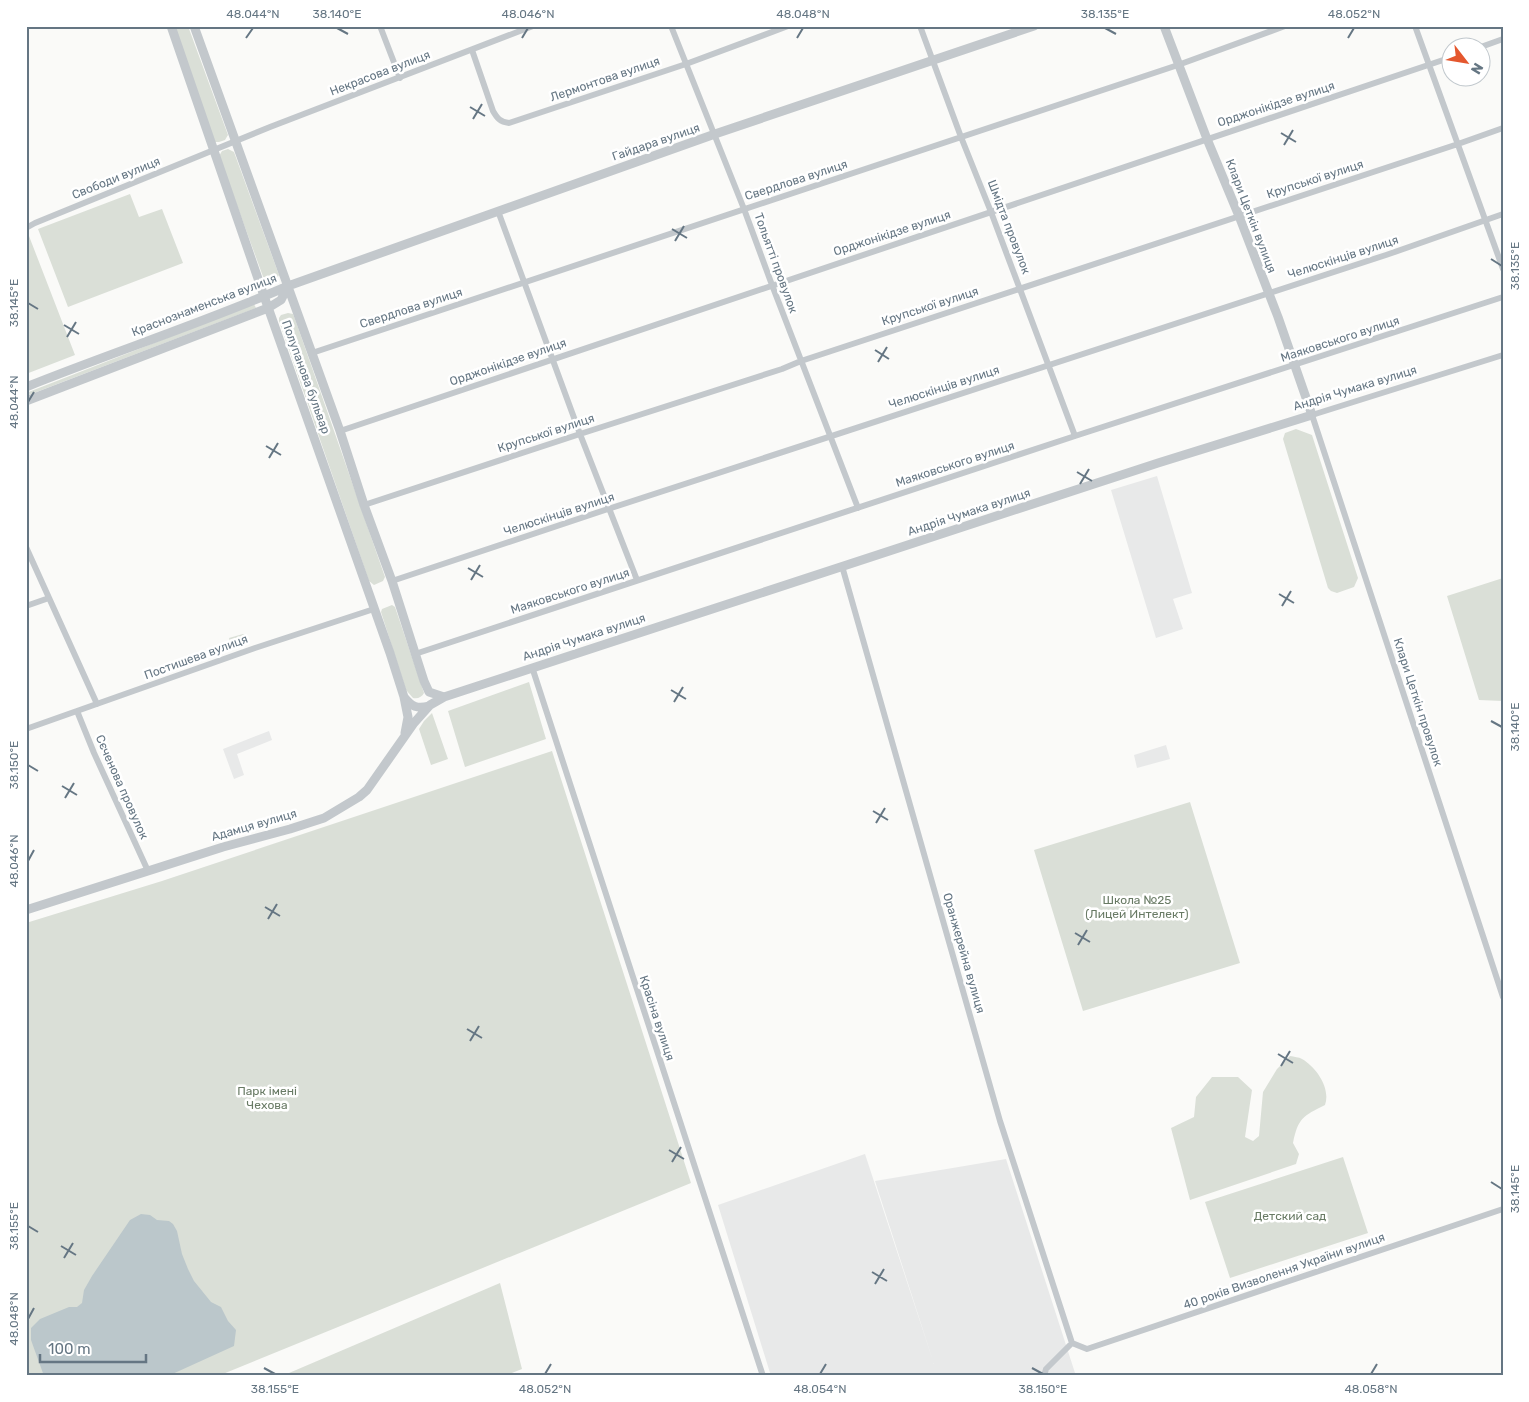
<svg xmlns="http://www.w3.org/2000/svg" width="1529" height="1402" font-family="Rubik,sans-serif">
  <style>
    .built { fill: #e8e9e9 }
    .green { fill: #dadfd7 }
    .water { fill: #bbc7cb }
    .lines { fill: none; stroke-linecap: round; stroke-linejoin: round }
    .minor { stroke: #c3c8cc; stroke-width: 6 }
    .tertiary { stroke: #c3c8cc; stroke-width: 9 }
    .ticks { fill: none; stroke: #657683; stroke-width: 2 }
    .labels { text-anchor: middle; stroke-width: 5; stroke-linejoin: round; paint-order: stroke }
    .street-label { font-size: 12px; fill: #657683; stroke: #fff }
    .park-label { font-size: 12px; fill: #687a64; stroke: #fff }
    .neatline { fill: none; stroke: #657683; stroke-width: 2 }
    .ticks-label { font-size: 12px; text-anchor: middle; fill: #657683 }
  </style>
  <rect width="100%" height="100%" fill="#fafaf8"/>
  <!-- built -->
  <path class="built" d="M 1157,476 L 1192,593 L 1173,599 L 1183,629 L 1156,638 L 1111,490 Z
    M 269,731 L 272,740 L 237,754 L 244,775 L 234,779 L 223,749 Z
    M 1166,745 L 1170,759 L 1137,768 L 1134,755 Z
    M 865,1154 L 934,1364 L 875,1181 L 1006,1159 L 1076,1376 L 771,1376 L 718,1205 Z"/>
  <!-- green -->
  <path class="green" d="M 174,26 L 188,26 L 228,135 L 225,140 L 219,142 L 215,142 Z
    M 228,149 L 234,152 L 279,275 L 276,280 L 269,284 L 265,282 L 219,156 L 222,151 Z
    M 130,194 L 139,217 L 162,209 L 183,263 L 68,307 L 38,229 Z
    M 29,236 L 75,355 L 26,374 L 26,237 Z
    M 254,304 L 256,308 L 26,396 L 26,393 Z
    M 288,313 L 293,314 L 295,319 L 385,577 L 383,581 L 374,585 L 369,581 L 279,321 L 279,318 L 281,315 Z
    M 1296,429 L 1312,435 L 1358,578 L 1354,587 L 1337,593 L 1331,591 L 1328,588 L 1283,439 L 1285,433 Z
    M 1503,578 L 1503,701 L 1479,700 L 1447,596 Z
    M 392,605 L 395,607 L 424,693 C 422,697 418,699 413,698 L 406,690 L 381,612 L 382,609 Z
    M 243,634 L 246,635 L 248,642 L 232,648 L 229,638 Z
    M 529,682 L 546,739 L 465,767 L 448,711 Z
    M 432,713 L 448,759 L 431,765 L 419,729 L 424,721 Z
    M 552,751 L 691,1183 L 218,1376 L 26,1376 L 26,923 L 162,881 Z
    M 1190,802 L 1240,963 L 1083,1011 L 1034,850 Z
    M 1290,1056 C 1294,1057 1299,1057 1302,1059 C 1316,1067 1331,1088 1325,1105 C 1303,1116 1298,1118 1293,1143 L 1299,1154 L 1296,1164 L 1190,1200 L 1171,1128 L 1194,1117 L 1196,1097 L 1212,1077 L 1238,1077 L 1252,1090 L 1245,1137 L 1253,1141 L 1259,1136 L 1263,1092 L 1277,1069 Z
    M 1343,1157 L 1368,1233 L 1230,1278 L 1205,1202 Z
    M 500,1283 L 522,1369 L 504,1376 L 288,1376 L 289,1373 Z"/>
  <!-- water -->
  <path class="water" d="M 141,1214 L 150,1215 L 157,1220 L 169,1221 L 173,1224 L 177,1231 L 182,1254 L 188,1269 L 194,1281 L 211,1302 L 221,1307 L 228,1321 L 236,1330 L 234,1346 L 168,1376 L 44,1376 L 31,1340 L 31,1328 L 40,1319 L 69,1307 L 77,1307 L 82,1303 L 84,1290 L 92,1276 L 130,1220 Z"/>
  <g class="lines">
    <!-- minor -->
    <path class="minor" d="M 380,26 L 400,78
      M 671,26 L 744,209 L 772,285 L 858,508
      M 920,26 L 961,137 L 991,212 L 1075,436
      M 1415,26 L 1503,269
      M 1478,48 L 1503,39
      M 472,50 L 493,111 C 497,118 500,122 509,123 L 686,64 L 788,26
      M 498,211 L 580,434 L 637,580
      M 26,228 L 35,223 L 270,127 L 533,26
      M 312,353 L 1178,65 L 1285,26
      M 1503,355 L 1312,415 L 1503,997
      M 340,431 L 1452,57
      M 364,505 L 580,434 L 782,369 L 801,361 L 1458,144 L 1503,128
      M 26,547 L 97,704
      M 842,566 L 1000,1121 L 1072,1343
      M 392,581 L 608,509 L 1386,255 L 1503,214
      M 26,606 L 49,598
      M 415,654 L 1075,436 L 1503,297
      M 532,667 L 763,1376
      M 77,711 L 94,753 L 148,871
      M 26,729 L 255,648 L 374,609
      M 1072,1343 L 1087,1349 L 1503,1209
      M 1044,1376 L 1046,1369 L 1072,1343"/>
    <!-- tertiary -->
    <path class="tertiary" d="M 171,26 L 264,296 L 390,653 L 404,697 L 408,717 L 405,733
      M 194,26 L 340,431 L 364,505 L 392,581 L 424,681 L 429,692 L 444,697
      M 26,387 C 113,352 203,323 288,286 L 715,134 L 1034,26
      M 26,401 L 268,308 L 281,300 L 288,286
      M 404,697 C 412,707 417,709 429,706
      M 26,910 L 223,847 L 290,829 L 324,818 L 359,797 L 367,790 L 414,723 L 430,705 L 444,697 L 1158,463 L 1312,415 L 1278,317 L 1239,216 L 1207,139 L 1164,26"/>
  </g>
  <!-- ticks -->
  <path class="ticks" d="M 337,28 L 348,34M 1105,28 L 1116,34M 246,38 L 253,28M 522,38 L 528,28M 797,38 L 803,28M 1348,38 L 1354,28M 470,107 L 485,116M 473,119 L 482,104M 1281,133 L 1296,142M 1284,145 L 1293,130M 672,229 L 687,238M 675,241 L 684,226M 1491,259 L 1502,266M 28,303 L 38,309M 64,325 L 79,334M 67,337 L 76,322M 875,350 L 889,359M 878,362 L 887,347M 28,402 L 34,392M 266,446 L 281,455M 269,458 L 278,443M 1077,472 L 1092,481M 1080,484 L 1089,469M 468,568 L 483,577M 471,580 L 480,565M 1279,594 L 1294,603M 1282,606 L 1291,591M 671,690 L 686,699M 674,702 L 683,687M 1491,721 L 1502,727M 28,765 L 38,771M 62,786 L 77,795M 65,798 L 74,783M 873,811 L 888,820M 876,823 L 885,808M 28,861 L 34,850M 265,907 L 280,916M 268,919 L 277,904M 1075,933 L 1090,942M 1078,945 L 1087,930M 467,1029 L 482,1038M 470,1041 L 479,1026M 1278,1054 L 1293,1063M 1281,1066 L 1290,1051M 669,1150 L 684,1159M 672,1162 L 681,1147M 1491,1182 L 1502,1189M 28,1226 L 38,1232M 61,1246 L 76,1255M 64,1258 L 73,1243M 872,1272 L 887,1281M 875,1284 L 884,1269M 28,1319 L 34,1308M 264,1368 L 275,1374M 1032,1368 L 1043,1374M 545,1374 L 551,1364M 820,1374 L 826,1364M 1371,1374 L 1377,1364"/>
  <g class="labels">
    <!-- street labels -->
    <g class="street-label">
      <text transform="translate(380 73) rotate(-21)" y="4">Некрасова вулиця</text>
      <text transform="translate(605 79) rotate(-19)" y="4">Лермонтова вулиця</text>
      <text transform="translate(1276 104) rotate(-18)" y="4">Орджонікідзе вулиця</text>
      <text transform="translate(656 142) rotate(-19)" y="4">Гайдара вулиця</text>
      <text transform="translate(116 178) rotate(-22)" y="4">Свободи вулиця</text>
      <text transform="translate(1315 179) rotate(-18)" y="4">Крупської вулиця</text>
      <text transform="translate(796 180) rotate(-18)" y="4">Свердлова вулиця</text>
      <text transform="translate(1251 216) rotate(69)" y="4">Клари Цеткін вулиця</text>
      <text transform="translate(1009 227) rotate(69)" y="4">Шмідта провулок</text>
      <text transform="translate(892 233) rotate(-18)" y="4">Орджонікідзе вулиця</text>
      <text transform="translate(1343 257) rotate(-18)" y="4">Челюскінців вулиця</text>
      <text transform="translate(776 263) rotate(70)" y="4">Тольятті провулок</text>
      <text transform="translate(204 305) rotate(-21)" y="4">Краснознаменська вулиця</text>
      <text transform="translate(930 306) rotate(-18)" y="4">Крупської вулиця</text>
      <text transform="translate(411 308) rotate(-18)" y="4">Свердлова вулиця</text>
      <text transform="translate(1340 339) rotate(-18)" y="4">Маяковського вулиця</text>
      <text transform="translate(508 362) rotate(-19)" y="4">Орджонікідзе вулиця</text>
      <text transform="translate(306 377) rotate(70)" y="4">Полупанова бульвар</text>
      <text transform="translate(944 387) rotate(-18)" y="4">Челюскінців вулиця</text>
      <text transform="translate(1355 388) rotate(-17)" y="4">Андрія Чумака вулиця</text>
      <text transform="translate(546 433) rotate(-18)" y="4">Крупської вулиця</text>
      <text transform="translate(955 464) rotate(-18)" y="4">Маяковського вулиця</text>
      <text transform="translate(969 512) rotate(-18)" y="4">Андрія Чумака вулиця</text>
      <text transform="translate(559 514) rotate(-18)" y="4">Челюскінців вулиця</text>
      <text transform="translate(570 591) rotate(-18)" y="4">Маяковського вулиця</text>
      <text transform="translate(584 637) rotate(-18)" y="4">Андрія Чумака вулиця</text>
      <text transform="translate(196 657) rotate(-20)" y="4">Постишева вулиця</text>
      <text transform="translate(1418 702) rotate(72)" y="4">Клари Цеткін провулок</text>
      <text transform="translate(122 787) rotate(66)" y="4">Сєченова провулок</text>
      <text transform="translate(254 825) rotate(-16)" y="4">Адамця вулиця</text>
      <text transform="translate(964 953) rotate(74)" y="4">Оранжерейна вулиця</text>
      <text transform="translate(657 1018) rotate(72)" y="4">Красіна вулиця</text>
      <text transform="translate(1284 1271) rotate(-19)" y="4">40 років Визволення України вулиця</text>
    </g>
    <!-- park labels -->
    <g class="park-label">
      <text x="1137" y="904">Школа №25<tspan x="1137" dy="14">(Лицей Интелект)</tspan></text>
      <text x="267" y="1095">Парк імені<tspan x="267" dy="14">Чехова</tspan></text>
      <text x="1290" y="1220">Детский сад</text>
    </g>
  </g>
  <!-- border -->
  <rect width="1529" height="1402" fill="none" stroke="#ffffff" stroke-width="55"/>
  <!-- north arrow -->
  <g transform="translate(1466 62) rotate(121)"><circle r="24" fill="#ffffff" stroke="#c1c8cd"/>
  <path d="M0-4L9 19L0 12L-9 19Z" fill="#e4572e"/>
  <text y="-8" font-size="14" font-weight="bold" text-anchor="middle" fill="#657683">N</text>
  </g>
  <!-- scale -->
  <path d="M40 1354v8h106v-8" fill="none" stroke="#657683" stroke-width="2.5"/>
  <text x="48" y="1354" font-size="15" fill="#657683" stroke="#ffffff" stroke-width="4" paint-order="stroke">100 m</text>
  <rect x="28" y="28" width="1474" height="1346" class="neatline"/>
  <g class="ticks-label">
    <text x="253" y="18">48.044°N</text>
    <text x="337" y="18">38.140°E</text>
    <text x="528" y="18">48.046°N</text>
    <text x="803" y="18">48.048°N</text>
    <text x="1105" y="18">38.135°E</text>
    <text x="1354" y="18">48.052°N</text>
    <text transform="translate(1515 266) rotate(-90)" y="4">38.135°E</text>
    <text transform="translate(14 303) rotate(-90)" y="4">38.145°E</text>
    <text transform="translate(14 402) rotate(-90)" y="4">48.044°N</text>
    <text transform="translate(1515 727) rotate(-90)" y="4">38.140°E</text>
    <text transform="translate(14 765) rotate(-90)" y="4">38.150°E</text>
    <text transform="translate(14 861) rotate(-90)" y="4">48.046°N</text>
    <text transform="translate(1515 1189) rotate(-90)" y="4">38.145°E</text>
    <text transform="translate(14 1226) rotate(-90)" y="4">38.155°E</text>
    <text transform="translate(14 1319) rotate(-90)" y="4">48.048°N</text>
    <text x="275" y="1393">38.155°E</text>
    <text x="545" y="1393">48.052°N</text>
    <text x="820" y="1393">48.054°N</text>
    <text x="1043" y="1393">38.150°E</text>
    <text x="1371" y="1393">48.058°N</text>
  </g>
</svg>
